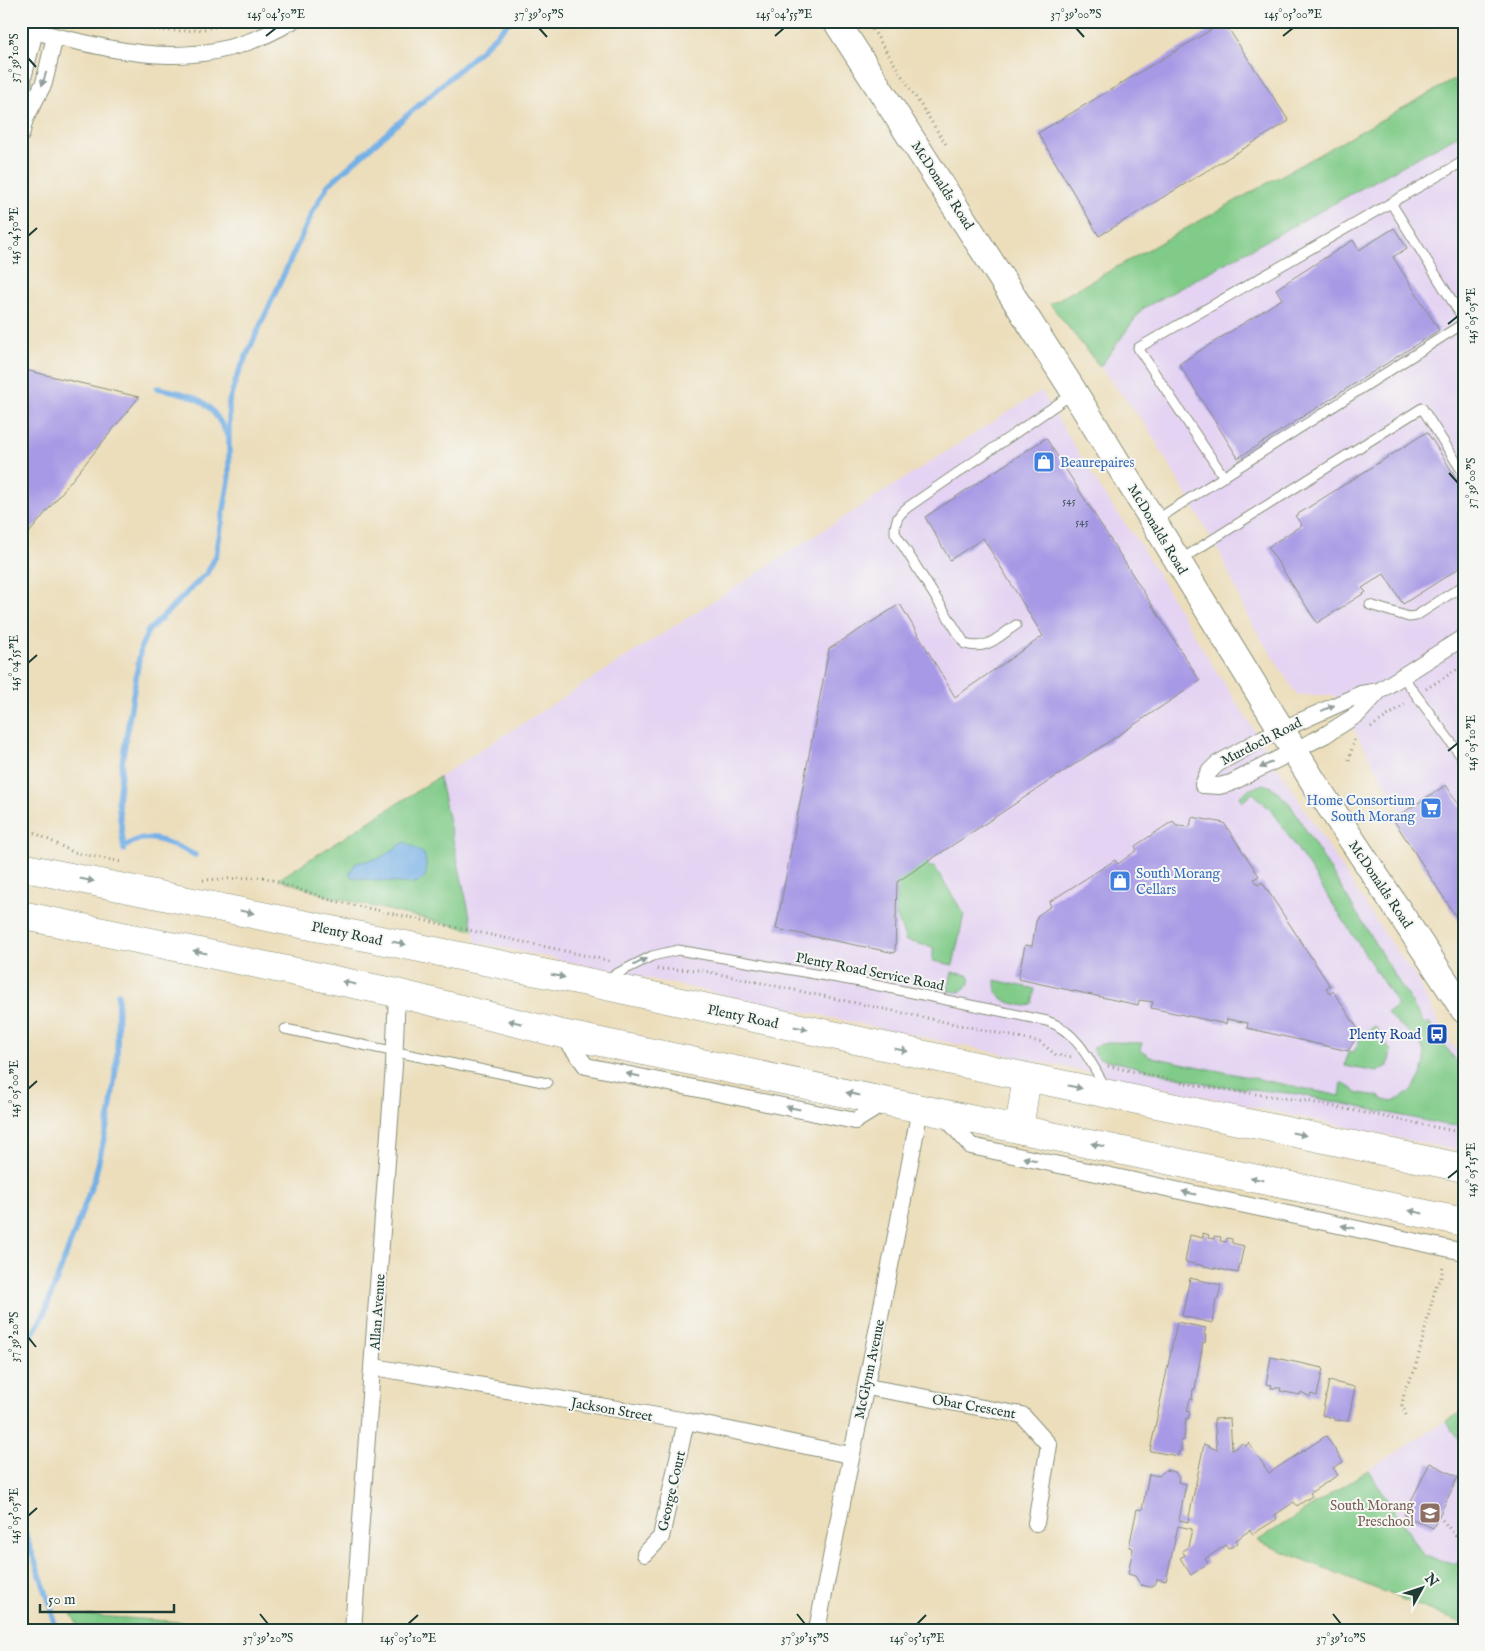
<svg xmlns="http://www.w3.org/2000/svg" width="1485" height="1651" font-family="'IM FELL English',serif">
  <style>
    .built { fill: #e4d3f2 }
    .green { fill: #80cb88; stroke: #50845e }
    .water { fill: #75b0e6; stroke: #4a768d }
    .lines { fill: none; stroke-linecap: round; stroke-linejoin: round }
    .stream { stroke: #75b0e6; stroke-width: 5.5 }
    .building { fill: #a799e5 }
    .lane-casing { stroke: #868e78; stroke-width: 11 }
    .street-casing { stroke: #868e78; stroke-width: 18 }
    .primary-casing { stroke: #868e78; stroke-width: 28 }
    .highway-casing { stroke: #868e78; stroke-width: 29 }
    .path { stroke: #868e78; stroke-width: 3; stroke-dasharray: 1 4; stroke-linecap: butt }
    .lane { stroke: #fff; stroke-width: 9 }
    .street { stroke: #fff; stroke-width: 16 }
    .primary { stroke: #fff; stroke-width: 26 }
    .highway { stroke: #fff; stroke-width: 28 }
    .oneway { fill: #8f9e9a }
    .ticks { fill: none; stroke: #1f3d34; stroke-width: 2 }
    .labels { text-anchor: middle; stroke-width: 4; stroke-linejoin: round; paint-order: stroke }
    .number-label { font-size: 11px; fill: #415460 }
    .street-label { font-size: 14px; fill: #1f3d34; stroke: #f6f6f2 }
    .shop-label { font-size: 14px; fill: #366cbe; stroke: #f6f6f2; text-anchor: start }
    .transit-label { font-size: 14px; fill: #164399; stroke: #f6f6f2; text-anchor: end }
    .education-label { font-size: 14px; fill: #785e54; stroke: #f6f6f2; text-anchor: end }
    .neatline { fill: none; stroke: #1f3d34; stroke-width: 2 }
    .ticks-label { font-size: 12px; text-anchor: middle; fill: #1f3d34 }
  </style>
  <rect width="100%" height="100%" fill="#f6f6f2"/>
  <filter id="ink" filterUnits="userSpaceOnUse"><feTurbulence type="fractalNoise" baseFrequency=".02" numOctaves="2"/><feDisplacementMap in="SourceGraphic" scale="10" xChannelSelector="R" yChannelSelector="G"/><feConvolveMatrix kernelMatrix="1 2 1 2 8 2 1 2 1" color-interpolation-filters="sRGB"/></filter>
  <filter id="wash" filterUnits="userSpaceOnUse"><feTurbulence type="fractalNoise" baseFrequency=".0096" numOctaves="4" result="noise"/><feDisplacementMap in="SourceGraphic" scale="20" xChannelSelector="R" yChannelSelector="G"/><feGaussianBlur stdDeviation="1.12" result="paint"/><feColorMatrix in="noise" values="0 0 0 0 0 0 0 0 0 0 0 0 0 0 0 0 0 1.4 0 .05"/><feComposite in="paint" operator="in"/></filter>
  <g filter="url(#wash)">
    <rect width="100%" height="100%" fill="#ecdebb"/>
    <!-- built -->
    <path class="built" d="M 1464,132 L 1464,921 L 1334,695 L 1297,695 L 1247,616 L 1221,555 L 1146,425 L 1100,367 L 1142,309 Z
      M 1041,391 L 1107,499 L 1138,541 L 1208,658 L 1374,918 L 1418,981 L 1440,1027 L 1464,1062 L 1464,1150 L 1455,1150 L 476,942 L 439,777 Z
      M 1446,1421 L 1464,1448 L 1464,1559 L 1456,1564 L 1424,1557 L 1368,1470 Z"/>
    <!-- green -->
    <path class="green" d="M 1464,74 L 1464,132 L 1142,309 L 1100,367 L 1050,304 Z
      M 439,777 L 473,930 L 328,896 L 279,879 Z
      M 1263,784 L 1272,787 L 1290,804 L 1425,1025 L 1429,1022 L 1464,1073 L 1464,1126 L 1446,1125 L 1297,1094 L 1212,1085 L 1099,1058 L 1092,1049 L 1094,1046 L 1112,1042 L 1142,1043 L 1141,1052 L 1147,1053 L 1147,1056 L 1340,1096 L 1342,1083 L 1359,1093 L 1379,1096 L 1381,1099 C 1406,1110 1432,1069 1423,1049 C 1417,1035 1397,1025 1387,1013 L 1398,1005 L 1274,813 L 1253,793 L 1242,802 L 1239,797 L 1248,790 Z
      M 926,860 L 930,868 L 934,866 L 964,914 L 953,965 L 933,961 L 933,947 L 906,941 L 892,903 L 898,877 Z
      M 952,972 L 967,975 L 971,978 L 969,984 L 960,992 L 948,991 Z
      M 995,980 L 1035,989 L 1032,1003 L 1027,1006 C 1010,1004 994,1000 995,980 Z
      M 1375,1026 L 1391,1051 L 1388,1066 L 1377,1072 L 1345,1066 L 1348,1051 L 1354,1052 L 1362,1035 Z
      M 1464,1410 L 1464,1448 L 1446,1421 Z
      M 1368,1470 L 1424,1556 L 1456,1564 L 1464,1559 L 1464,1624 L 1257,1541 Z
      M 71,1614 L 291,1630 L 81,1630 Z"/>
    <!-- water -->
    <path class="water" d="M 405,842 L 424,854 C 433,884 417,886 392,882 C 379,880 366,880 352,877 L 349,874 L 356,863 L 380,858 Z"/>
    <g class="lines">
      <!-- stream -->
      <path class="stream" d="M 157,388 C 194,395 211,399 227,435
        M 124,848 C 145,828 172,844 195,855
        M 124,850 L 118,800 L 123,756 L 141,647 L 148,631 L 207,573 L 216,556 L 229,481 L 229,402 L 237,376 L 313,211 L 328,185 L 480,51 L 510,21
        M 21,1354 L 44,1314 L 95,1177 L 110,1113 L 117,1060 L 118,994
        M 21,1522 L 52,1609 L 54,1630"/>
    </g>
    <g id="blocks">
      <!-- building -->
      <path class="building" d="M 138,21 L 168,21 L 165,27 Z
        M 1224,22 L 1289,121 L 1099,236 L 1038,133 Z
        M 1394,228 L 1407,248 L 1393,257 L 1439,330 L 1238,458 L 1179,364 L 1282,299 L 1276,289 L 1353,240 L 1359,250 Z
        M 21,369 L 139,397 L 21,543 Z
        M 1427,432 L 1464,490 L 1464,565 L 1403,604 L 1384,574 L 1362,588 L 1366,592 L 1317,623 L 1268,547 L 1302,525 L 1295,516 Z
        M 1046,438 L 1200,681 L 897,882 L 895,953 L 776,929 L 829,649 L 900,604 L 955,697 L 1043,636 L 983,538 L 950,560 L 925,517 Z
        M 1446,785 L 1464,813 L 1464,929 L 1393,819 Z
        M 1192,817 L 1224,823 L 1259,876 L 1254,879 L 1258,885 L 1262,882 L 1330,986 L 1326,989 L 1330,994 L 1333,991 L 1360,1032 L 1348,1051 L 1247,1028 L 1248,1023 L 1227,1019 L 1226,1024 L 1151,1008 L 1153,1002 L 1139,1000 L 1138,1005 L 1018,979 L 1025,945 L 1032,946 L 1037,916 L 1051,906 L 1049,902 L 1115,860 L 1118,864 L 1137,850 L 1135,846 L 1173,821 L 1177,826 L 1190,827 Z
        M 1203,1233 L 1209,1235 L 1208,1238 L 1214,1239 L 1214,1236 L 1221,1237 L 1220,1241 L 1226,1242 L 1227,1238 L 1232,1239 L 1232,1243 L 1244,1246 L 1238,1273 L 1185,1262 L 1190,1235 L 1203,1238 Z
        M 1190,1278 L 1221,1285 L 1218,1299 L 1216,1299 L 1212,1323 L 1182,1316 Z
        M 1177,1322 L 1206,1328 L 1204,1335 L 1206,1335 L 1205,1343 L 1203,1342 L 1195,1389 L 1193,1389 L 1192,1400 L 1190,1399 L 1187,1411 L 1190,1412 L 1188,1419 L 1186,1418 L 1184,1440 L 1181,1440 L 1181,1451 L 1179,1451 L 1178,1456 L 1150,1451 Z
        M 1271,1357 L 1323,1368 L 1317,1396 L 1311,1394 L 1310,1397 L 1301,1392 L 1300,1395 L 1280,1391 L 1281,1388 L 1271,1388 L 1272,1385 L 1266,1384 Z
        M 1329,1381 L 1355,1387 L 1348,1421 L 1334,1420 L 1334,1418 L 1322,1415 Z
        M 1230,1418 L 1232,1450 L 1243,1443 L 1245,1446 L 1249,1443 L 1269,1473 L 1326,1436 L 1343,1462 L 1333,1468 L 1338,1475 L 1310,1493 L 1312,1496 L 1297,1506 L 1294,1502 L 1275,1515 L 1277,1519 L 1253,1534 L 1250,1530 L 1236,1540 L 1238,1543 L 1228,1549 L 1226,1545 L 1205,1559 L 1208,1563 L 1191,1575 L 1180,1558 L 1185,1555 L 1182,1551 L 1188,1547 L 1192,1529 L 1178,1526 L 1166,1581 L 1157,1579 L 1156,1583 L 1150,1587 L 1141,1585 L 1135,1576 L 1128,1574 L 1133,1548 L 1129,1547 L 1137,1509 L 1142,1510 L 1149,1474 L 1159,1476 L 1165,1470 L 1175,1472 L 1179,1478 L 1178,1482 L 1186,1484 L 1179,1520 L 1188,1522 L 1204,1444 L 1217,1450 L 1214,1419 Z
        M 1430,1463 L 1458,1477 L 1433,1528 L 1404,1515 Z"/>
    </g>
  </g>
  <g filter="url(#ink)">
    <use href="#blocks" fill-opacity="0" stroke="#868e78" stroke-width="1"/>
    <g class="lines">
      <!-- lane casing -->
      <g class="lane-casing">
        <path id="lane" d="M 1391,203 L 1464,320
          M 1224,477 L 1138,348 L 1464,161
          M 1156,520 L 1464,323
          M 1180,560 L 1422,408 L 1464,474
          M 1370,605 L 1409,617 L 1416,616 L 1464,585
          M 1016,625 C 998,637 987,651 965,644 L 895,533 C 895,520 898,515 908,507 L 1072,394
          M 1403,677 L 1464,760
          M 606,979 L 652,956 L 678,950 L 860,982 L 1047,1021 C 1077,1031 1091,1062 1105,1087
          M 285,1029 L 547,1083"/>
      </g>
      <!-- street casing -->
      <g class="street-casing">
        <path id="street" d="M 21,28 C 119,51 198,78 292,21
          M 25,117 L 23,78 L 35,31
          M 21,135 L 25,119 L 44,83 L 55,36
          M 1379,691 L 1361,694 L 1263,738 L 1217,764 L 1208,773 L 1203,785 L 1219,786 L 1231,783 L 1325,735 L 1358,714 L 1379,691 L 1464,637
          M 562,1034 L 586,1066 L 855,1121 L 887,1101
          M 944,1115 L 971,1146 L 1464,1252
          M 374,1367 L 686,1421 L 850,1455
          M 867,1387 L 1022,1415 L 1049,1445 L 1036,1523
          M 645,1554 L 661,1537 L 686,1421
          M 353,1630 L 394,1065 L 397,993
          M 817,1630 C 850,1456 889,1283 920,1108"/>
      </g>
      <!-- primary casing -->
      <g class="primary-casing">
        <path id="primary" d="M 836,21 L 1071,387 L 1313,781 L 1464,1010"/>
      </g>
      <!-- highway casing -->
      <g class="highway-casing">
        <path id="highway" d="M 21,867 L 597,984 L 1027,1077 L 1464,1168
          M 21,915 L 397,993 L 562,1034 L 1464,1222
          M 1019,1129 L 1027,1077"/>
      </g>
      <!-- path -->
      <path class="path" d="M 105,21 C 149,31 191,37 234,21
        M 867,21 L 947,146
        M 1426,689 L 1464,665
        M 1371,727 L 1407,703
        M 1349,760 L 1355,737
        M 21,826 L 73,852 L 121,862
        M 203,880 L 264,877 L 330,900 L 611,961
        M 657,969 L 700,970 L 1040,1042 L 1056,1055 L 1073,1057
        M 1108,1066 L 1199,1086 L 1306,1101 L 1464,1133
        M 1406,1415 L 1402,1405 L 1405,1388 L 1415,1370 L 1436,1285 L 1441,1278 L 1443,1265
        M 1439,1516 L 1464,1546"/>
      <!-- lane -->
      <use href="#lane" class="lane"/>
      <!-- street -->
      <use href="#street" class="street"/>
      <!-- primary -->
      <use href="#primary" class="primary"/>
      <!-- highway -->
      <use href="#highway" class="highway"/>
    </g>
    <!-- one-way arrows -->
    <defs><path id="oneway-solid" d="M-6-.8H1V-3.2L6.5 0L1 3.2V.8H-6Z" transform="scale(1.25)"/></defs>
    <g class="oneway">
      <use href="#oneway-solid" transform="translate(44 79) rotate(108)"/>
      <use href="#oneway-solid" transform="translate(1328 708) rotate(-24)"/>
      <use href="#oneway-solid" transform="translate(1266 765) rotate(154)"/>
      <use href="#oneway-solid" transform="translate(87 880) rotate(11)"/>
      <use href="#oneway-solid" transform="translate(247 912) rotate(11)"/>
      <use href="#oneway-solid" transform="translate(399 943) rotate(12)"/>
      <use href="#oneway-solid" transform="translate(200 952) rotate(-168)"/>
      <use href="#oneway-solid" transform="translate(640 962) rotate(-27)"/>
      <use href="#oneway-solid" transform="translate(558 976) rotate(12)"/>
      <use href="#oneway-solid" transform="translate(349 983) rotate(-168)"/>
      <use href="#oneway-solid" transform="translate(515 1022) rotate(-166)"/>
      <use href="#oneway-solid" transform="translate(801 1028) rotate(12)"/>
      <use href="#oneway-solid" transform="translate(901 1050) rotate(12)"/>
      <use href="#oneway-solid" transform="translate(633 1075) rotate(-168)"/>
      <use href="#oneway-solid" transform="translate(1075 1087) rotate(12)"/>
      <use href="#oneway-solid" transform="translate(853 1094) rotate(-168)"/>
      <use href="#oneway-solid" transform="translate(793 1108) rotate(-168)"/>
      <use href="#oneway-solid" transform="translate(1299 1134) rotate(12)"/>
      <use href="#oneway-solid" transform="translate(1098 1145) rotate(-168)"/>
      <use href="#oneway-solid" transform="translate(1030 1159) rotate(-168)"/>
      <use href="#oneway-solid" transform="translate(1257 1179) rotate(-168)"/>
      <use href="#oneway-solid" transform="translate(1189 1193) rotate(-168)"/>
      <use href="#oneway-solid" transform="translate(1416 1212) rotate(-168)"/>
      <use href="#oneway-solid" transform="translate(1348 1227) rotate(-168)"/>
    </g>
  </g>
  <!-- ticks -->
  <path class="ticks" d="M 539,28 L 547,37M 1076,28 L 1084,37M 266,36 L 276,28M 775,36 L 784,28M 1283,36 L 1293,28M 28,58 L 36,67M 28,236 L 37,228M 1448,324 L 1458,316M 1449,473 L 1458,483M 28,663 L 37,655M 1448,751 L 1458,743M 28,1089 L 37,1081M 1448,1178 L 1458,1170M 28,1337 L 36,1347M 28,1516 L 37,1508M 260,1614 L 268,1624M 797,1614 L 805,1624M 1333,1614 L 1341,1624M 408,1624 L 418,1615M 917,1624 L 926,1615"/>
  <!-- icons -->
  <defs>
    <g id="shop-square" transform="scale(1.125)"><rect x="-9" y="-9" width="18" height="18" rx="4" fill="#3f7fe0" stroke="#f6f6f2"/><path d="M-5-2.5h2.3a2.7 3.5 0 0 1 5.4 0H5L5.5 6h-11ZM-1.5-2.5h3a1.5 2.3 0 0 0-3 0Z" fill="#fff"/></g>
    <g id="supermarket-square" transform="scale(1.125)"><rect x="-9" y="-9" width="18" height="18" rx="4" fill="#3f7fe0" stroke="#f6f6f2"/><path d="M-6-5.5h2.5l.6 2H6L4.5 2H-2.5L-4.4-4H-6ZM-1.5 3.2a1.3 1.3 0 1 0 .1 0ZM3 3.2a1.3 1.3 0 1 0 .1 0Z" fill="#fff"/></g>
    <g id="bus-square" transform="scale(1.125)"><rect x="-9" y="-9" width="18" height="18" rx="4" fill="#1a4fb4" stroke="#f6f6f2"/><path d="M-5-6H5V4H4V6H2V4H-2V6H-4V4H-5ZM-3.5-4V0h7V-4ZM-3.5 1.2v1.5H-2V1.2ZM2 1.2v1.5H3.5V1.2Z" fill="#fff"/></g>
    <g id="school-square" transform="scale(1.125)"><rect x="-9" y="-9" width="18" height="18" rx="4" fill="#8d6e63" stroke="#f6f6f2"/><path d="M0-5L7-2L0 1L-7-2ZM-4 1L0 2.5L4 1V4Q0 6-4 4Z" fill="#fff"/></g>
  </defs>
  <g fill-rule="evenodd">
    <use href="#shop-square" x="1044" y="462"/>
    <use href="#supermarket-square" x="1431" y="808"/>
    <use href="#shop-square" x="1120" y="881"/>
    <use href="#bus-square" x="1437" y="1034"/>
    <use href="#school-square" x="1430" y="1513"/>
  </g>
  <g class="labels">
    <!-- number labels -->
    <g class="number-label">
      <text x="1069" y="504">545</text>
      <text x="1082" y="525">545</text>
    </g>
    <!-- street labels -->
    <g class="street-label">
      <text transform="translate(943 185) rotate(57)" y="5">McDonalds Road</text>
      <text transform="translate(1158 529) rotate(59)" y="5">McDonalds Road</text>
      <text transform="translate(1261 741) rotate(-27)" y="5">Murdoch Road</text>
      <text transform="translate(1381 884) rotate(56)" y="5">McDonalds Road</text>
      <text transform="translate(347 933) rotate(12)" y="5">Plenty Road</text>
      <text transform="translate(870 971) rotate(11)" y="5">Plenty Road Service Road</text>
      <text transform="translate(743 1016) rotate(12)" y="5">Plenty Road</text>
      <text transform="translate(377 1312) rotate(-86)" y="5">Allan Avenue</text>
      <text transform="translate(869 1369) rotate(-78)" y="5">McGlynn Avenue</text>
      <text transform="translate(974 1406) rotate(10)" y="5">Obar Crescent</text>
      <text transform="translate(612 1409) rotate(10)" y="5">Jackson Street</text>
      <text transform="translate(671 1491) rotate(-77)" y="5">George Court</text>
    </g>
    <!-- shop labels -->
    <g class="shop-label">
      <text x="1060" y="467">Beaurepaires</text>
      <text x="1415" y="805" text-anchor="end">Home Consortium<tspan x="1415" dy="16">South Morang</tspan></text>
      <text x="1136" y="878">South Morang<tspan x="1136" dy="16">Cellars</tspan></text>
    </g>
    <!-- transit labels -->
    <g class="transit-label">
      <text x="1421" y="1039">Plenty Road</text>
    </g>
    <!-- education labels -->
    <g class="education-label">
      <text x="1414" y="1510">South Morang<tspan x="1414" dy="16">Preschool</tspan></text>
    </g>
  </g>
  <!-- margin -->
  <rect width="1485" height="1651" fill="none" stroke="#f6f6f2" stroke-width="55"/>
  <!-- north arrow -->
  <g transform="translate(1422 1588) rotate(50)" stroke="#f6f6f2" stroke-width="4" paint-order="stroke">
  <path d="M0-4L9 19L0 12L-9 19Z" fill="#1f3d34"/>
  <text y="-8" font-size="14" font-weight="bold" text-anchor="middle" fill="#1f3d34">N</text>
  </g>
  <!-- scale -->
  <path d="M40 1604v8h134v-8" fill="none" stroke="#1f3d34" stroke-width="2.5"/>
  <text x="48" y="1604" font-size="15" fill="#1f3d34" stroke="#f6f6f2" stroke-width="4" paint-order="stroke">50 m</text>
  <rect x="28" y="28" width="1430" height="1596" class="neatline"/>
  <g class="ticks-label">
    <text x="276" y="18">145°04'50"E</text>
    <text x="539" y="18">37°39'05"S</text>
    <text x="784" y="18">145°04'55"E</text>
    <text x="1076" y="18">37°39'00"S</text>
    <text x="1293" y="18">145°05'00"E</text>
    <text transform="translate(14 58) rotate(-90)" y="4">37°39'10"S</text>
    <text transform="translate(14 236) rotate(-90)" y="4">145°04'50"E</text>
    <text transform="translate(1471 316) rotate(-90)" y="4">145°05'05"E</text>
    <text transform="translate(1471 483) rotate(-90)" y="4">37°39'00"S</text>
    <text transform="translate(14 663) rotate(-90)" y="4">145°04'55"E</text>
    <text transform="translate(1471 743) rotate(-90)" y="4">145°05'10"E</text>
    <text transform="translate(14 1089) rotate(-90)" y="4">145°05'00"E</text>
    <text transform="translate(1471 1170) rotate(-90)" y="4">145°05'15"E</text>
    <text transform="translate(14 1337) rotate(-90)" y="4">37°39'20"S</text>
    <text transform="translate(14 1516) rotate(-90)" y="4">145°05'05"E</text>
    <text x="268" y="1642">37°39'20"S</text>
    <text x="408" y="1642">145°05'10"E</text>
    <text x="805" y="1642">37°39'15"S</text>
    <text x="917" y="1642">145°05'15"E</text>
    <text x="1341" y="1642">37°39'10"S</text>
  </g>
</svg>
